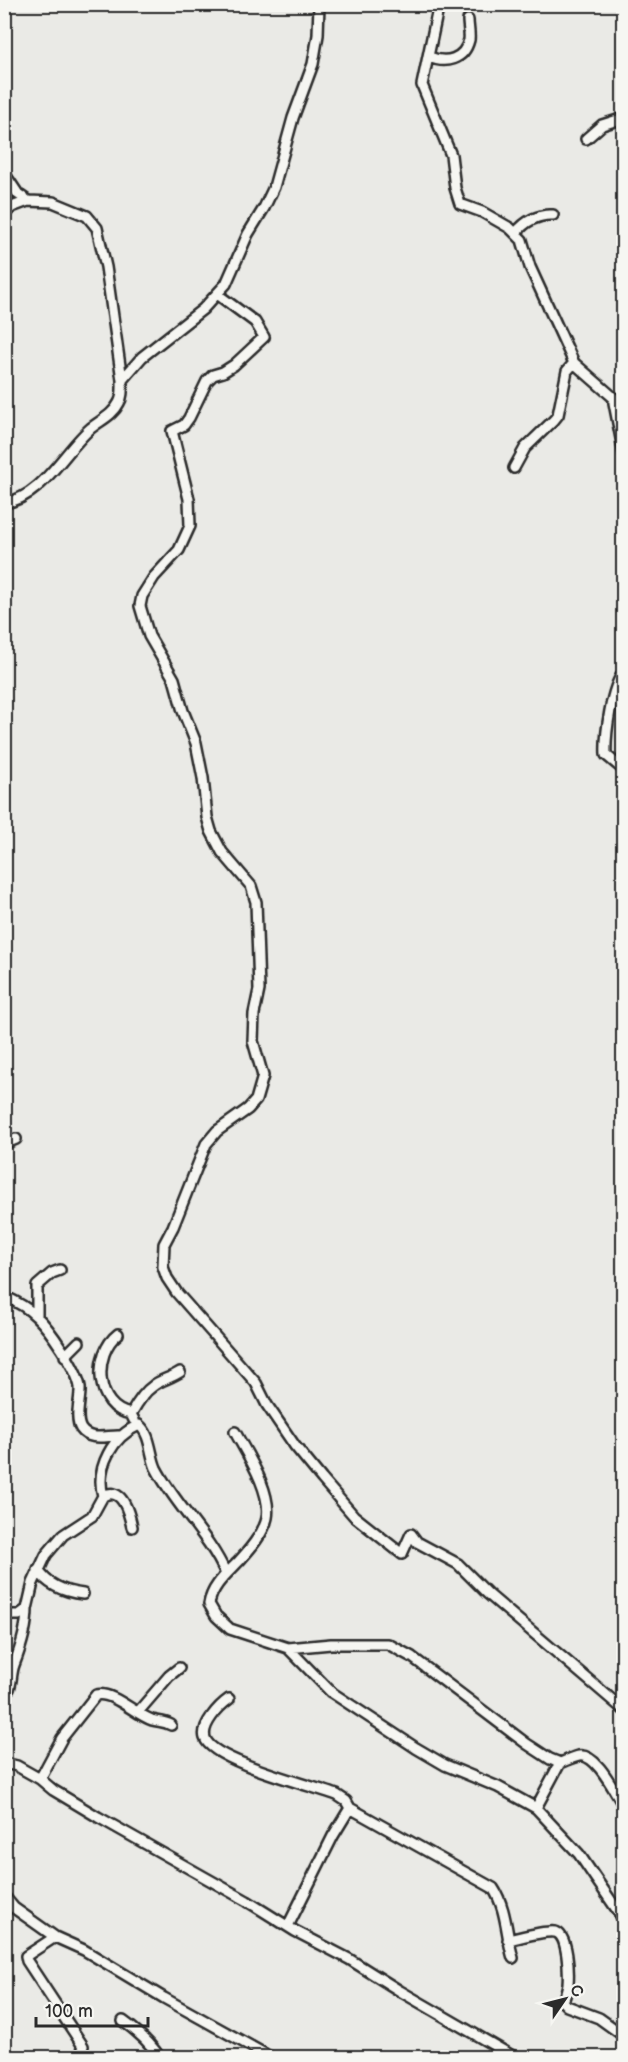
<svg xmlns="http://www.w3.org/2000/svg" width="628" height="2062" font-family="'Balsamiq Sans',sans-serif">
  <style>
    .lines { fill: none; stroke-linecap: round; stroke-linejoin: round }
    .minor-casing { stroke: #2b2b2b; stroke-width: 14 }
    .minor { stroke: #f6f6f2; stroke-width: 9 }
  </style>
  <rect width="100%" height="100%" fill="#eaeae6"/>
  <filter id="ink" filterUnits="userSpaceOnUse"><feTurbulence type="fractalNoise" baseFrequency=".0167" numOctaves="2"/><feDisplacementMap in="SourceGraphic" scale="12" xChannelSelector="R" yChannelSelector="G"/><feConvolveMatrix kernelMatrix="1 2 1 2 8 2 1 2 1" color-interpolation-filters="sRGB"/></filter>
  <g filter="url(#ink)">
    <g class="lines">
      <!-- minor casing -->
      <g class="minor-casing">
        <path id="minor" d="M 439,4 L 422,85 L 451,155 L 455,188 L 460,204 L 482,212 L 510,228 L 522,240 L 530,267 L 574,363 L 614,398 L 614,403 L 624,454
          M 429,57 C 446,64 464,60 469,40 C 470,35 468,26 468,20
          M 586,139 L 602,125 L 624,118
          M 4,173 L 18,194 L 28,201 L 53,202 L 87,216 L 97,228 L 106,267 L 122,380 C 122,388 123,397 119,403 C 113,415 101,420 91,428 C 65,450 42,498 4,503
          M 4,214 L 12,207 L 28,201
          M 516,233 C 525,221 539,214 553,215
          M 217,294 L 255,322 L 264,337 L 234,365 L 223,372 L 213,375 L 207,381 L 189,418 L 184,425 L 172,431 L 189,499 L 190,526 L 179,550 L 154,577 L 142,596 L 140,606 L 149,636 L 174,679 L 183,711 L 196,743 L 203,778 L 207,817 L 211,831 L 222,852 L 251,886 L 256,902 L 259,990 L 254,1014 L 253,1041 L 263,1076 L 256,1100 L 248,1109 L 217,1131 L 206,1144 L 173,1227 L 164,1244 L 163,1267 L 167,1278 L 177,1293 L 256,1383 L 267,1405 L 295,1446 L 322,1479 L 354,1516 L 402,1554 L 411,1534 L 417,1542 L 458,1564 L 488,1594 L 624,1710
          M 122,380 L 142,357 L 203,309 L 226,284 L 248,234 L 264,208 L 274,187 L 293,118 L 313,64 L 318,35 L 319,4
          M 514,468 L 525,448 L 554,420 L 558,415 L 567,371 L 574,363
          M 624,672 C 611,687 605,736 606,755 L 624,770
          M 4,1144 L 16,1139
          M 4,1296 C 15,1301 27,1307 36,1316 C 50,1329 77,1369 80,1387 C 81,1399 74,1418 81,1429 C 90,1442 108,1435 120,1436
          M 37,1316 L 37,1286 L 52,1273 L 60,1270
          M 118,1334 C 92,1354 95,1408 131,1414
          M 65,1356 L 79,1342
          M 134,1420 L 131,1414 C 136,1405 144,1392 153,1386 C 160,1380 171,1378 180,1372
          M 235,1432 C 247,1454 272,1492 267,1518 C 264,1533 250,1549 240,1560 C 228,1573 212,1585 209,1604 L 216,1616 L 230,1629 L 288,1648 L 331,1644 L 388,1644 L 412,1657 L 527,1744 L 550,1759 L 560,1763
          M 103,1496 C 122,1485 129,1513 132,1527
          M 38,1570 C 48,1586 66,1592 83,1594
          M 4,1615 L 19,1615 L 27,1609 L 33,1583 L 46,1555 L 63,1535 L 92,1516 L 103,1496 C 95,1467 113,1436 139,1425 C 151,1434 150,1455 156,1468 C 175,1505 209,1535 226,1574
          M 288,1648 L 331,1692 L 416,1748 L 445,1765 L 498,1787 L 536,1808 L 560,1763 C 566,1761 573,1757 579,1756 C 597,1753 615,1793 624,1806
          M 9,1689 C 12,1681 11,1673 14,1665 C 21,1647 27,1629 27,1609
          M 229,1699 C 219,1706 201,1725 205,1738 C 212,1761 313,1786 337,1795 L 346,1801 L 350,1808 L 493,1888 C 507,1909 506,1935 513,1958
          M 138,1712 L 169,1676 L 179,1668
          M 4,1763 L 17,1766 L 40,1779 L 53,1790 L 98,1817 L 247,1901 L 295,1931 L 349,1959 L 400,1991 L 516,2058
          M 40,1779 L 62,1738 L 96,1695 C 113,1691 136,1715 152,1720 C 159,1722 164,1721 171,1725
          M 536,1808 L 579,1854 L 624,1920
          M 4,1896 L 14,1908 L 55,1937 L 84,1950 L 164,1998 L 272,2058
          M 288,1926 L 333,1836 L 350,1808
          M 55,1937 L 26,1956 L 27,1961 L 83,2046
          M 508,1940 C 518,1938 546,1930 555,1932 C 568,1934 569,1972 568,1984 C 567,1990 565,1996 563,2002 L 567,2006 L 599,2018 L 624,2036
          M 123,2021 C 137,2031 150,2042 160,2058"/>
      </g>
      <!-- minor -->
      <use href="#minor" class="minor"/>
    </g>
  </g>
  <!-- margin -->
  <rect width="628" height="2062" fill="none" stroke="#f6f6f2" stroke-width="24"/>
  <rect x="12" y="12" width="604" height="2038" fill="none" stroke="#2b2b2b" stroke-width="2" filter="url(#ink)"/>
  <!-- north arrow -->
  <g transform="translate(565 1999) rotate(55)" stroke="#f6f6f2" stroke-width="4.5" paint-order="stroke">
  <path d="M0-4.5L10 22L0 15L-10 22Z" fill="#2b2b2b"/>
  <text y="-9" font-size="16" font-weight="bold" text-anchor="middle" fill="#2b2b2b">С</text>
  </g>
  <!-- scale -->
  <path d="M36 2017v9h112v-9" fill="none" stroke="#2b2b2b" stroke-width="3"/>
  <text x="45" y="2017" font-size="18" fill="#2b2b2b" stroke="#f6f6f2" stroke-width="4.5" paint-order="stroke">100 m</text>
</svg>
